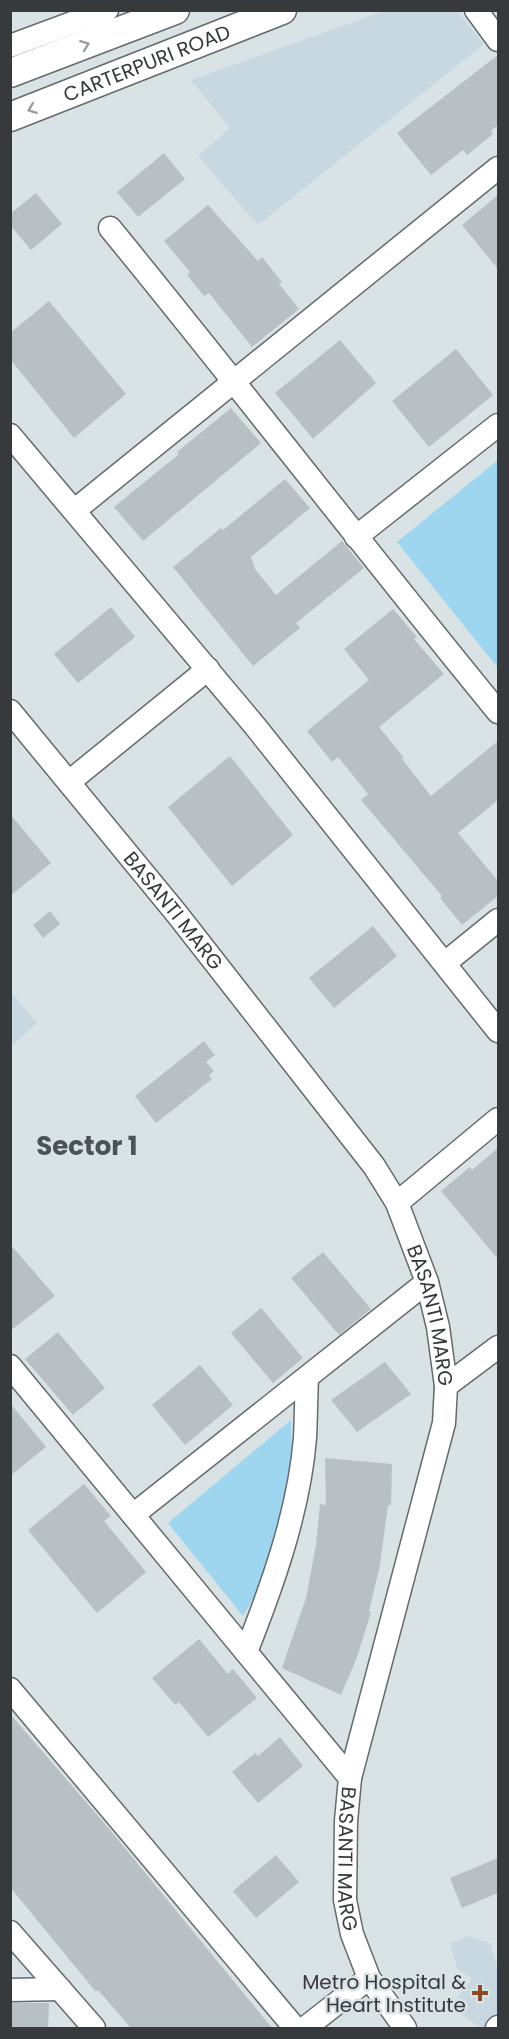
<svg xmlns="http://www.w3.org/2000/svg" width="509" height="2039" font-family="Poppins,sans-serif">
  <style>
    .built { fill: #c8d8e0 }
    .green { fill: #9ed6ef }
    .building { fill: #b8c0c4 }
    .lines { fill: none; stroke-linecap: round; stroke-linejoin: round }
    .minor-casing { stroke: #646b6f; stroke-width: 25 }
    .major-casing { stroke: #646b6f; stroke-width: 31 }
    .minor { stroke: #fff; stroke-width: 22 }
    .major { stroke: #fff; stroke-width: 28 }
    .oneway { stroke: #9b9c9e }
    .poi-dot { fill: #8f4921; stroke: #d9e2e5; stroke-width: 2 }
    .labels { text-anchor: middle; stroke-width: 5; stroke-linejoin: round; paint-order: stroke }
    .street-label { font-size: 20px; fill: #373a3c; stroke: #d9e2e5 }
    .poi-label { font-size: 20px; fill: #373a3c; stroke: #d9e2e5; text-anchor: end }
    .district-label { font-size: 26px; font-weight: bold; fill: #4c5356; stroke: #d9e2e5 }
  </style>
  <rect width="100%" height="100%" fill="#d9e2e5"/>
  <!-- built -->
  <path class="built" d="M 384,11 L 457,11 L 484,44 L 258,225 L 198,156 L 230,128 L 191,80 Z
    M 10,991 L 37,1023 L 11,1046 L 10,1046 Z
    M 466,1936 L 490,1943 L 496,1964 L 498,1963 L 498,2028 L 481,2028 L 450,2006 L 472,1979 L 457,1968 L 450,1944 Z"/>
  <!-- green -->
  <path class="green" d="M 498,460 L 498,668 L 397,542 Z
    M 291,1420 L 292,1461 L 288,1500 L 261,1584 L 243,1616 L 168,1523 Z"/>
  <!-- building -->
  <path class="building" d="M 498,55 L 498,125 L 491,131 L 493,134 L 467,155 L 463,150 L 431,175 L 397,133 Z
    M 164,153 L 185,179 L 138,217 L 117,192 Z
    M 36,193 L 62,224 L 31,250 L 10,225 L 10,214 Z
    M 498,195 L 498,269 L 462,225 Z
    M 208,205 L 258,261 L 262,257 L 282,282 L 279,284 L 299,309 L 252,347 L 209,293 L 204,296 L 187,275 L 190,272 L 164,241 Z
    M 49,301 L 126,394 L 74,438 L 10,359 L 10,333 Z
    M 340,340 L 376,383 L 313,439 L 275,393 Z
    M 456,349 L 493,395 L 429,447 L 392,401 Z
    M 231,408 L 261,443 L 143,541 L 114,507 L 179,454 L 177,452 Z
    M 285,479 L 310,508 L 251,557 L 255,569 L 276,595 L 342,541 L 364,568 L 296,623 L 300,628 L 253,666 L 173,567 L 221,528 L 223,530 Z
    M 111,607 L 135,637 L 78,683 L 54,654 Z
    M 393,609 L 417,637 L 414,639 L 444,674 L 379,727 L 404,758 L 402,759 L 431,796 L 498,741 L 498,800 L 458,833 L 498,881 L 498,896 L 462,925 L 440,898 L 442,896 L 361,800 L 368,794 L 338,757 L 332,762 L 307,731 L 369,680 L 344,649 Z
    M 230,756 L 293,835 L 232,886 L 168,807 Z
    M 10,814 L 51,863 L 10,896 Z
    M 50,911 L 60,924 L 43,938 L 33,925 Z
    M 373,926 L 397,956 L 334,1008 L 309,978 Z
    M 204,1041 L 215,1055 L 206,1062 L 214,1071 L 209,1075 L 212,1079 L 156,1123 L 135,1096 Z
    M 498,1148 L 498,1259 L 441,1191 L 470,1167 L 472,1170 Z
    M 10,1244 L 55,1296 L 10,1331 Z
    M 323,1252 L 371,1309 L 339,1335 L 291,1278 Z
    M 261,1308 L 303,1358 L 273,1383 L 231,1333 Z
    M 58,1332 L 105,1388 L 73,1415 L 25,1359 Z
    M 385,1362 L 411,1394 L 357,1432 L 331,1400 Z
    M 200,1365 L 233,1405 L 185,1445 L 152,1405 Z
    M 10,1403 L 46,1447 L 10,1476 Z
    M 325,1458 L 392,1464 L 391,1505 L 388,1505 L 380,1565 L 369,1611 L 371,1612 L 357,1657 L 341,1695 L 282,1668 L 306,1598 L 316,1545 L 320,1504 L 326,1505 Z
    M 84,1484 L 111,1516 L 104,1521 L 146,1572 L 97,1613 L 28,1530 Z
    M 199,1639 L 228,1674 L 233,1669 L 257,1698 L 208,1737 L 179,1702 L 175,1705 L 152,1678 Z
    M 10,1714 L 111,1831 L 272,2028 L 131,2028 L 98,1990 L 96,1992 L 10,1887 Z
    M 280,1737 L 303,1766 L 258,1803 L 232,1772 L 255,1753 L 258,1756 Z
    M 276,1855 L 299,1882 L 256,1918 L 233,1891 Z
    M 498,1858 L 498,1893 L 462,1908 L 450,1878 Z
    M 10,2003 L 49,2003 L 48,2028 L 10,2028 Z"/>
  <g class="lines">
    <!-- minor casing -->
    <g class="minor-casing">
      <g id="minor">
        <path d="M 476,10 L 498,40"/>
        <path d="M 10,46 L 107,10"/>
        <path d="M 110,228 C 241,388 367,552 498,712"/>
        <path d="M 10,435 L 255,726 L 498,1031"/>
        <path d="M 75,510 L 498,168"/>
        <path d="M 356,537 L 498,425"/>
        <path id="s1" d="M 10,711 L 177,914 L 374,1166 L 397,1203 L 427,1282 L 438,1327 L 446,1386 L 444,1423 L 350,1778 L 346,1821 L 345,1900 L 352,1934 L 369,1978 L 405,2028"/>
        <path d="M 69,782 L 208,669"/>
        <path d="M 445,963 L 498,920"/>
        <path d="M 397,1203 L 498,1119"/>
        <path d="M 10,1366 L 350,1778"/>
        <path d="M 446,1386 L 498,1347"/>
        <path d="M 133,1515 L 427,1282"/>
        <path d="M 246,1652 C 273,1584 299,1511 305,1438 C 306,1418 306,1398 307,1378"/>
        <path d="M 10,1689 L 295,2028"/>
        <path d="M 10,1932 L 94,2028"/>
        <path d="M 10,1990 L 60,1989"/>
        <path d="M 305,2028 L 369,1978"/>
        <path d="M 497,2028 L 498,2027"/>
      </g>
    </g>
    <!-- major casing -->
    <g class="major-casing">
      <g id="major">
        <path d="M 10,73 L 175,10"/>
        <path id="s2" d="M 10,117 L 282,10"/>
      </g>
    </g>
    <!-- minor -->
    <use href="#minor" class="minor"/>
    <!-- major -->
    <use href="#major" class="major"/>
  </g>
  <!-- one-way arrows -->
  <defs><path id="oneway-chevron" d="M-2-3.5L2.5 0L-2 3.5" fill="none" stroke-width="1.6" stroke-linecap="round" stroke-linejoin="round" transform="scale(1.5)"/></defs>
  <g class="oneway">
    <use href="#oneway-chevron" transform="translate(85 45) rotate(-21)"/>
    <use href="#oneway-chevron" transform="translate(32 109) rotate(159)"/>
  </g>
  <!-- markers -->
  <path class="poi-dot" d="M477 1984h6v6h6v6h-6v6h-6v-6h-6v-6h6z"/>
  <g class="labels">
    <!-- street labels -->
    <g class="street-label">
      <text dy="7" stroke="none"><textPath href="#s2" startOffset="147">CARTERPURI ROAD</textPath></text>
      <text dy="7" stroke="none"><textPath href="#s1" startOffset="258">BASANTI MARG</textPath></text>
      <text dy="7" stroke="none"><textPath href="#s1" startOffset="744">BASANTI MARG</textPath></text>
      <text dy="7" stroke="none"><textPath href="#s1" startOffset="1302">BASANTI MARG</textPath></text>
    </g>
    <!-- poi labels -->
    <g class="poi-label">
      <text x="466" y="1989">Metro Hospital &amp;<tspan x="466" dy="23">Heart Institute</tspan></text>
    </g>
    <!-- district labels -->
    <g class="district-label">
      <text x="87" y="1155">Sector 1</text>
    </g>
  </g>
  <!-- border -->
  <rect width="509" height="2039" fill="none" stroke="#373a3c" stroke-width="24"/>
</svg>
